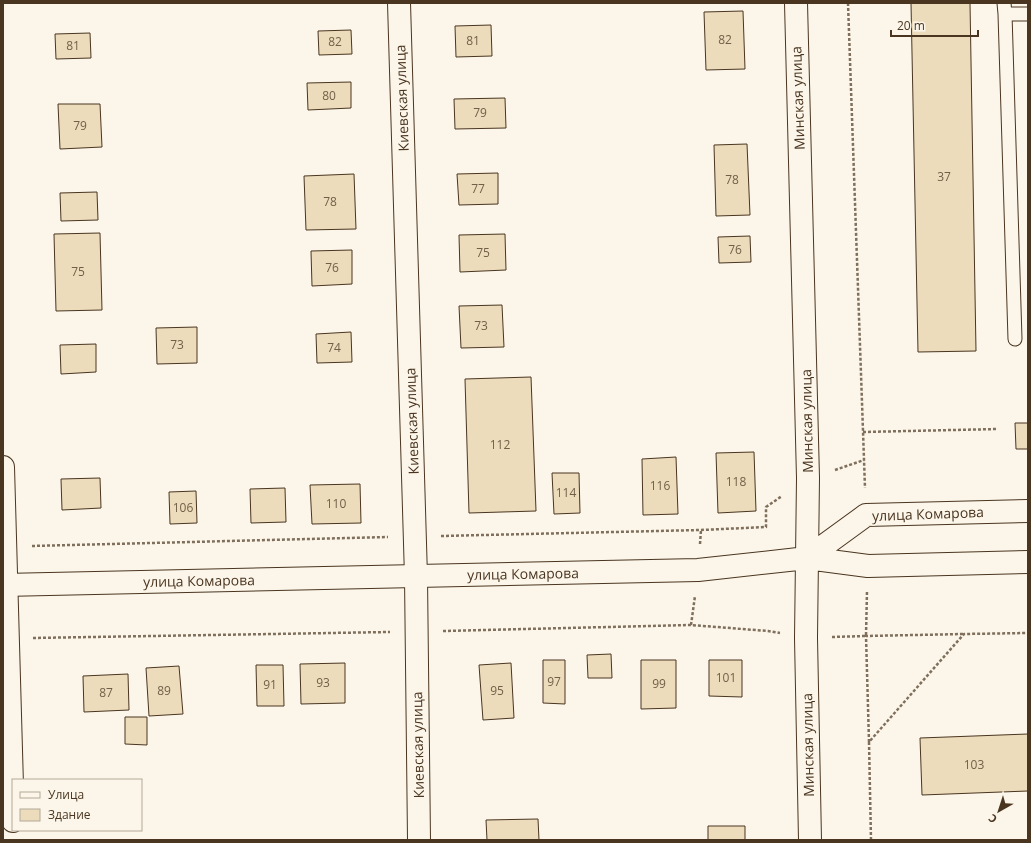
<svg xmlns="http://www.w3.org/2000/svg" width="1031" height="843" font-family="'Open Sans',sans-serif">
  <style>
    .building { fill: #ecdcbc; stroke: #4a3520 }
    .lines { fill: none; stroke-linecap: round; stroke-linejoin: round }
    .service-casing { stroke: #4a3520; stroke-width: 15 }
    .minor-casing { stroke: #4a3520; stroke-width: 24 }
    .secondary-casing { stroke: #4a3520; stroke-width: 24 }
    .path { stroke: #7f6f5c; stroke-width: 2.5; stroke-dasharray: 3 2; stroke-linecap: butt }
    .service { stroke: #fbf6e9; stroke-width: 13 }
    .minor { stroke: #fbf6e9; stroke-width: 22 }
    .secondary { stroke: #fbf6e9; stroke-width: 22 }
    .labels { text-anchor: middle; stroke-width: 3; stroke-linejoin: round; paint-order: stroke }
    .number-label { font-size: 12px; fill: #725f47 }
    .street-label { font-size: 14px; fill: #4a3520; stroke: #fbf6e9 }
  </style>
  <rect width="100%" height="100%" fill="#fbf6e9"/>
  <!-- building -->
  <path class="building" d="M 911,3 L 970,3 L 976,351 L 918,352 Z
    M 743,11 L 745,69 L 706,70 L 704,12 Z
    M 491,25 L 492,56 L 456,57 L 455,26 Z
    M 351,30 L 352,54 L 319,55 L 318,31 Z
    M 90,33 L 91,58 L 56,59 L 55,34 Z
    M 351,82 L 351,108 L 308,110 L 307,83 Z
    M 505,98 L 506,128 L 455,129 L 454,99 Z
    M 58,104 L 100,104 L 102,147 L 60,149 Z
    M 747,144 L 750,215 L 716,216 L 714,145 Z
    M 498,173 L 498,204 L 459,205 L 457,174 Z
    M 354,174 L 356,229 L 306,230 L 304,176 Z
    M 97,192 L 98,220 L 61,221 L 60,193 Z
    M 100,233 L 102,310 L 56,311 L 54,234 Z
    M 505,234 L 506,270 L 460,272 L 459,235 Z
    M 750,236 L 751,262 L 719,263 L 718,237 Z
    M 352,250 L 352,284 L 312,286 L 311,251 Z
    M 502,305 L 504,347 L 461,348 L 459,306 Z
    M 197,327 L 197,363 L 157,364 L 156,328 Z
    M 351,332 L 352,362 L 317,363 L 316,334 Z
    M 96,344 L 96,372 L 61,374 L 60,345 Z
    M 531,377 L 536,511 L 469,513 L 465,379 Z
    M 1015,423 L 1028,423 L 1028,449 L 1016,449 Z
    M 754,452 L 756,511 L 718,513 L 716,453 Z
    M 676,457 L 678,514 L 643,515 L 642,459 Z
    M 552,473 L 579,473 L 580,513 L 554,514 Z
    M 100,478 L 101,508 L 62,510 L 61,479 Z
    M 360,484 L 361,523 L 312,524 L 310,485 Z
    M 285,488 L 286,522 L 251,523 L 250,489 Z
    M 196,491 L 197,523 L 170,524 L 169,492 Z
    M 611,654 L 612,678 L 588,678 L 587,655 Z
    M 543,660 L 565,660 L 565,704 L 543,703 Z
    M 641,660 L 676,660 L 676,708 L 641,709 Z
    M 709,660 L 742,660 L 742,697 L 709,696 Z
    M 345,663 L 345,703 L 301,704 L 300,664 Z
    M 511,663 L 514,718 L 483,720 L 479,665 Z
    M 256,665 L 283,665 L 284,706 L 257,706 Z
    M 179,666 L 183,714 L 149,716 L 146,668 Z
    M 128,674 L 129,710 L 84,712 L 83,676 Z
    M 125,717 L 147,717 L 147,745 L 125,744 Z
    M 1028,734 L 1028,791 L 922,795 L 920,738 Z
    M 538,819 L 539,840 L 487,840 L 486,820 Z
    M 708,826 L 745,826 L 745,840 L 708,840 Z"/>
  <g class="lines">
    <!-- service casing -->
    <g class="service-casing">
      <path id="service" d="M 1004,3 L 1005,14 L 1028,14
        M 1005,14 L 1015,339"/>
    </g>
    <!-- minor casing -->
    <g class="minor-casing">
      <path id="minor" d="M 399,3 L 416,577 L 419,840
        M 3,467 L 13,821"/>
    </g>
    <!-- secondary casing -->
    <g class="secondary-casing">
      <path id="secondary" d="M 796,3 L 808,478 L 806,638 L 810,840
        M 807,558 L 868,566 L 1028,562
        M 3,585 L 698,570 L 807,558 L 866,515 L 1028,511"/>
    </g>
    <!-- path -->
    <path class="path" d="M 848,3 L 865,488
      M 863,432 L 998,429
      M 835,470 L 864,460
      M 441,536 L 701,530 L 766,527 L 766,507 L 782,496
      M 700,544 L 701,530
      M 32,546 L 388,537
      M 691,625 L 695,596
      M 443,631 L 691,625 L 768,631 L 780,633
      M 832,637 L 866,636 L 867,591
      M 33,638 L 390,632
      M 869,742 L 866,636 L 964,634
      M 871,840 L 869,742 L 964,634 L 1028,633"/>
    <!-- service -->
    <use href="#service" class="service"/>
    <!-- minor -->
    <use href="#minor" class="minor"/>
    <!-- secondary -->
    <use href="#secondary" class="secondary"/>
  </g>
  <g class="labels">
    <!-- number labels -->
    <g class="number-label">
      <text x="725" y="44">82</text>
      <text x="473" y="45">81</text>
      <text x="335" y="46">82</text>
      <text x="73" y="50">81</text>
      <text x="329" y="100">80</text>
      <text x="480" y="117">79</text>
      <text x="80" y="130">79</text>
      <text x="944" y="181">37</text>
      <text x="732" y="184">78</text>
      <text x="478" y="193">77</text>
      <text x="330" y="206">78</text>
      <text x="735" y="254">76</text>
      <text x="483" y="257">75</text>
      <text x="332" y="272">76</text>
      <text x="78" y="276">75</text>
      <text x="481" y="330">73</text>
      <text x="177" y="349">73</text>
      <text x="334" y="352">74</text>
      <text x="500" y="449">112</text>
      <text x="736" y="486">118</text>
      <text x="660" y="490">116</text>
      <text x="566" y="497">114</text>
      <text x="336" y="508">110</text>
      <text x="183" y="512">106</text>
      <text x="726" y="682">101</text>
      <text x="554" y="686">97</text>
      <text x="323" y="687">93</text>
      <text x="659" y="688">99</text>
      <text x="270" y="689">91</text>
      <text x="164" y="695">89</text>
      <text x="497" y="695">95</text>
      <text x="106" y="697">87</text>
      <text x="974" y="769">103</text>
    </g>
    <!-- street labels -->
    <g class="street-label">
      <text transform="translate(402 98) rotate(-92)" y="5">Киевская улица</text>
      <text transform="translate(798 98) rotate(-92)" y="5">Минская улица</text>
      <text transform="translate(412 421) rotate(-92)" y="5">Киевская улица</text>
      <text transform="translate(807 421) rotate(-91)" y="5">Минская улица</text>
      <text transform="translate(928 514) rotate(-2)" y="5">улица Комарова</text>
      <text transform="translate(523 574) rotate(-1)" y="5">улица Комарова</text>
      <text transform="translate(199 581) rotate(-1)" y="5">улица Комарова</text>
      <text transform="translate(418 745) rotate(-91)" y="5">Киевская улица</text>
      <text transform="translate(808 745) rotate(-91)" y="5">Минская улица</text>
    </g>
  </g>
  <!-- border -->
  <rect width="1031" height="843" fill="none" stroke="#4a3520" stroke-width="8"/>
  <!-- legend -->
  <rect x="12" y="779" width="130" height="52" fill="#fbf6e9" stroke="#b4a999"/>
  <rect x="20" y="792" width="20" height="6" fill="#fbf6e9" stroke="#b4a999"/>
  <text x="48" y="799" font-size="12" fill="#4a3520">Улица</text>
  <rect x="20" y="809" width="20" height="12" fill="#ecdcbc" stroke="#b4a999"/>
  <text x="48" y="819" font-size="12" fill="#4a3520">Здание</text>
  <!-- north arrow -->
  <g transform="translate(999 811) rotate(219)" stroke="#fbf6e9" stroke-width="3" paint-order="stroke">
  <path d="M0-3L7 15L0 10L-7 15Z" fill="#4a3520"/>
  <text y="-6" font-size="11" font-weight="bold" text-anchor="middle" fill="#4a3520">С</text>
  </g>
  <!-- scale -->
  <path d="M891 30v6h87v-6" fill="none" stroke="#4a3520" stroke-width="2"/>
  <text x="897" y="30" font-size="12" fill="#4a3520" stroke="#fbf6e9" stroke-width="3" paint-order="stroke">20 m</text>
</svg>
